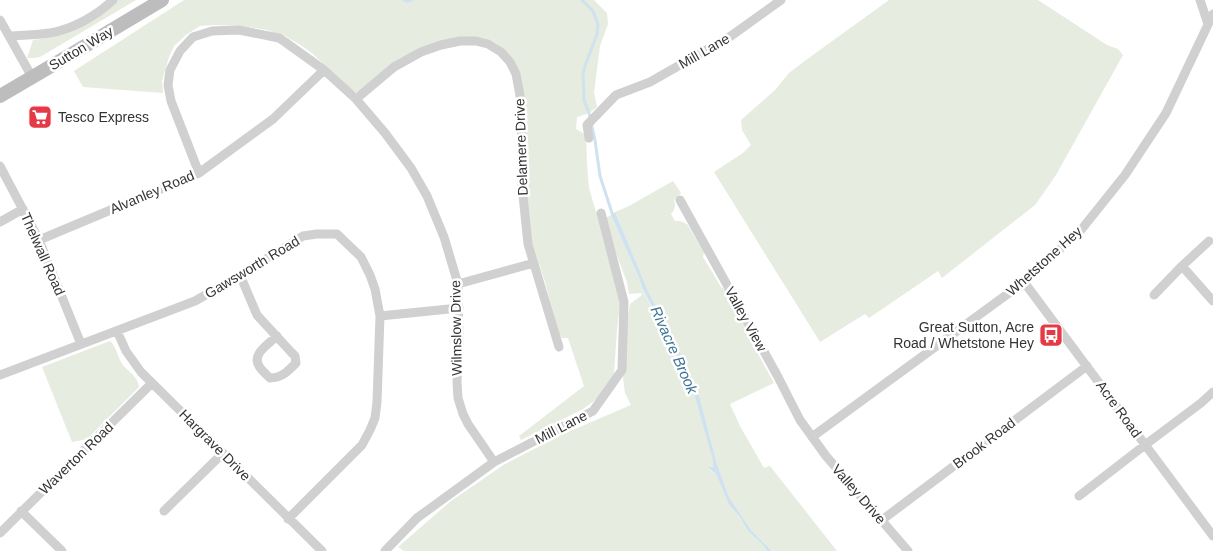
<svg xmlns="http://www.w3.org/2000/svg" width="1213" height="551" font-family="Helvetica,sans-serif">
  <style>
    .green { fill: #e6ecdf }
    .water { fill: #cfe2ee }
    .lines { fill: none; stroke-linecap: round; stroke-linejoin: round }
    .stream { stroke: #cfe2ee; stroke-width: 3 }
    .street { stroke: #d0d0d0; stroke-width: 9 }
    .secondary { stroke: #bdbdbd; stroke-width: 14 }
    .labels { text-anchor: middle; stroke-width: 5; stroke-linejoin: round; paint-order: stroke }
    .street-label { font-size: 14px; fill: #333; stroke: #fff }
    .poi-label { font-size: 14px; fill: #333; stroke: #fff; text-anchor: start }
    .water-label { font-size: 15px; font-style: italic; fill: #3f7597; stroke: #fff }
  </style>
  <rect width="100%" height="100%" fill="#fff"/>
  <!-- green -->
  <path class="green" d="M 118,0 L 136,0 L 40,57 L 35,58 L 27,58 L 33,40 C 41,39 49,38 57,36 C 80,30 101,16 118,0 Z
    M 184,0 L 404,0 L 407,1 L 412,0 L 594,0 L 607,13 L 608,24 L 600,46 L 594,93 L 597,107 L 589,113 L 577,117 L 576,129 L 586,135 L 587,164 L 589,188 L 621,297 L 617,329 L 614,374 L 601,396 L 583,409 L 521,440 L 519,436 L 584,386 L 568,338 L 562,338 L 559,334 L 545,282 L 532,242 L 526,199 L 526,101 L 519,74 L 506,51 L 494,42 L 483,38 L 447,40 L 363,90 L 356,92 L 351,91 L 312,53 L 299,44 L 285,36 L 267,30 L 243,26 L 214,25 L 200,26 L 186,35 L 174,46 L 169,57 L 162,81 L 163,93 L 83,87 L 74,71 Z
    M 889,0 L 1038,0 L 1107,45 L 1118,49 L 1123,55 L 1056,175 L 1035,205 L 942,278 L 938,271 L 869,318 L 865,314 L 820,342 L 714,172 L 743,153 L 751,145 L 742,130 L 741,120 L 775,90 L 789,73 L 806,60 Z
    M 673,181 L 681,193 L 674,200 C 676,206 675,210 671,214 L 675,221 L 680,221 L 687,224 L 704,252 L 703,257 L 721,287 L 724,289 L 746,327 L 746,332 L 774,383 L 730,404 L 740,426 L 764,468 L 770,466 L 837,551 L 772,551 L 751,530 L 729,497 L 717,464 L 699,395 L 679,350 L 649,293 L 615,212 L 629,206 Z
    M 611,215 L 639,278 L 642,289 L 675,350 L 696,396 L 713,461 L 713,469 L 708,469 L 716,474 L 729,505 L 740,517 L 747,530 L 763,545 L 767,551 L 404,551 L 398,547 L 451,501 L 505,464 L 561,435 L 631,405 L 625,393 L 623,378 L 625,333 L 630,304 L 642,295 L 641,293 L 629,294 L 627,282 L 610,238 L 605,218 Z
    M 110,341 C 116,346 117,355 121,362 C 127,372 138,375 139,387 L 87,439 L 72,442 L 42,367 Z"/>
  <!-- water -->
  <path class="water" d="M 615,212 L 649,293 L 679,350 L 699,395 L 717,464 L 729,497 L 751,530 L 772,551 L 767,551 L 763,545 L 747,530 L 740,517 L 729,505 L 716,474 L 708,468 L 709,467 L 713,468 L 713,461 L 695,396 L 675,350 L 642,288 L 639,278 L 611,215 Z"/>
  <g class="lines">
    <!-- stream -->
    <path class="stream" d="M 404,0 L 407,1 L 412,0
      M 582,0 L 593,11 L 598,25 L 597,34 L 585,66 L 583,73 L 584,100 L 589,113 L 595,140 L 600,176 L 613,216"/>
    <!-- street -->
    <path class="street" d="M 1200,0 L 1208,24
      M 0,20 L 32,77
      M 10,36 C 23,35 37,35 50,33 C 73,29 96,16 113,0
      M 356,99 L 394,67 L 421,52 L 441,45 L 460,41 L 476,41 L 488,44 L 501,52 L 510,62 L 516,74 L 521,101 L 522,186 L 528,244 L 559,347
      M 589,138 L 587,125 L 616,95 L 650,82 L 731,36 L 781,0
      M 0,166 L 39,240 L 81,344
      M 199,173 L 171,101 L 168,85 L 170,70 L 180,51 L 193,37 L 212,31 L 239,30 L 279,38 L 285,42 L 324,70 L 356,99 L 385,133 L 411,168 L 427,196 L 444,237 L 458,284 L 459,342 L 457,382 L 458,398 L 463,414 L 468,424 L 494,462
      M 680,200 L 777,375 L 800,420 L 826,456 L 908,551
      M 0,222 L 23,209
      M 39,240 L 199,173 L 273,119 L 324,70
      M 1182,266 L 1209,241
      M 240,275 L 257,315 L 291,352 L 295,356 L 296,363 C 288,371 282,378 270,378 C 267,375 261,370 259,366 C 251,354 270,343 277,336
      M 1024,282 L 1213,536
      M 458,284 L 534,263
      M 1154,295 L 1182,266 L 1213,301
      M 380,316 L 459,308
      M 117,331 L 126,351 L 141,372 L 322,551
      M 0,375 L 195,301 L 240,275 L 303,236 L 317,234 L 337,234 L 361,257 L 370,275 L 375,289 L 380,316 L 377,402 L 375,418 L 370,430 L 362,445 L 288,519
      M 812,437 L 1024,282 L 1081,230 L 1125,175 L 1166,113 L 1213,14
      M 1079,496 L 1145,445 L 1201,403 L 1213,392
      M 21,511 L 62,551
      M 164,511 L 223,453
      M 882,520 L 1087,366
      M 0,533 L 152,383
      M 385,551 L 417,518 L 494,462 L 593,411 L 622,370 L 624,302 L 601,213"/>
    <!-- secondary -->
    <path class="secondary" d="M 0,96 L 75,52 L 162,0"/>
  </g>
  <!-- icons -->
  <defs>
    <g id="supermarket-square" transform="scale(1.25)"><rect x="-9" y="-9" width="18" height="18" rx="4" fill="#e63946" stroke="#fff"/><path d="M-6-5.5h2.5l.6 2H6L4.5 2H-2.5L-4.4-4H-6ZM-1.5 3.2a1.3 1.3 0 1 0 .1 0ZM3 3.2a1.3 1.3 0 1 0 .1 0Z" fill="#fff"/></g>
    <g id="bus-square" transform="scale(1.25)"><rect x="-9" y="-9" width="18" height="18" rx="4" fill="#e63946" stroke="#fff"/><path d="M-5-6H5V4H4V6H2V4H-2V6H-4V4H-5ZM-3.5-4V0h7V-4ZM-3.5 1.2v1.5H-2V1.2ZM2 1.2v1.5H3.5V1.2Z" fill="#fff"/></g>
  </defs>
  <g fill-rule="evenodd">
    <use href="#supermarket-square" x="40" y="117"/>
    <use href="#bus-square" x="1051" y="335"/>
  </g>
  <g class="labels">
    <!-- street labels -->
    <g class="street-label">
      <text transform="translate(81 48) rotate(-31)" y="5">Sutton Way</text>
      <text transform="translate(704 51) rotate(-30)" y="5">Mill Lane</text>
      <text transform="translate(521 147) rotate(-92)" y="5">Delamere Drive</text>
      <text transform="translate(152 192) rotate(-23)" y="5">Alvanley Road</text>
      <text transform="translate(43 254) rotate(66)" y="5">Thelwall Road</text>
      <text transform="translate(1044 261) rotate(-42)" y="5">Whetstone Hey</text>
      <text transform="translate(252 267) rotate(-31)" y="5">Gawsworth Road</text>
      <text transform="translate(746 319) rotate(61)" y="5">Valley View</text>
      <text transform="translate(456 328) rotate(-91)" y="5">Wilmslow Drive</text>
      <text transform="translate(1119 409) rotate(54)" y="5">Acre Road</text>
      <text transform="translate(561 427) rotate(-27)" y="5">Mill Lane</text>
      <text transform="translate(984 443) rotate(-37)" y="5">Brook Road</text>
      <text transform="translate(215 445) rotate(45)" y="5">Hargrave Drive</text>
      <text transform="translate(76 458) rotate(-44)" y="5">Waverton Road</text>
      <text transform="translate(859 494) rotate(49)" y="5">Valley Drive</text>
    </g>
    <!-- poi labels -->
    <g class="poi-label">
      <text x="58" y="122">Tesco Express</text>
      <text x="1034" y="332" text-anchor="end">Great Sutton, Acre<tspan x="1034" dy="16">Road / Whetstone Hey</tspan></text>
    </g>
    <!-- water labels -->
    <g class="water-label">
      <text transform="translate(674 350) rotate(66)" y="5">Rivacre Brook</text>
    </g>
  </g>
</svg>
